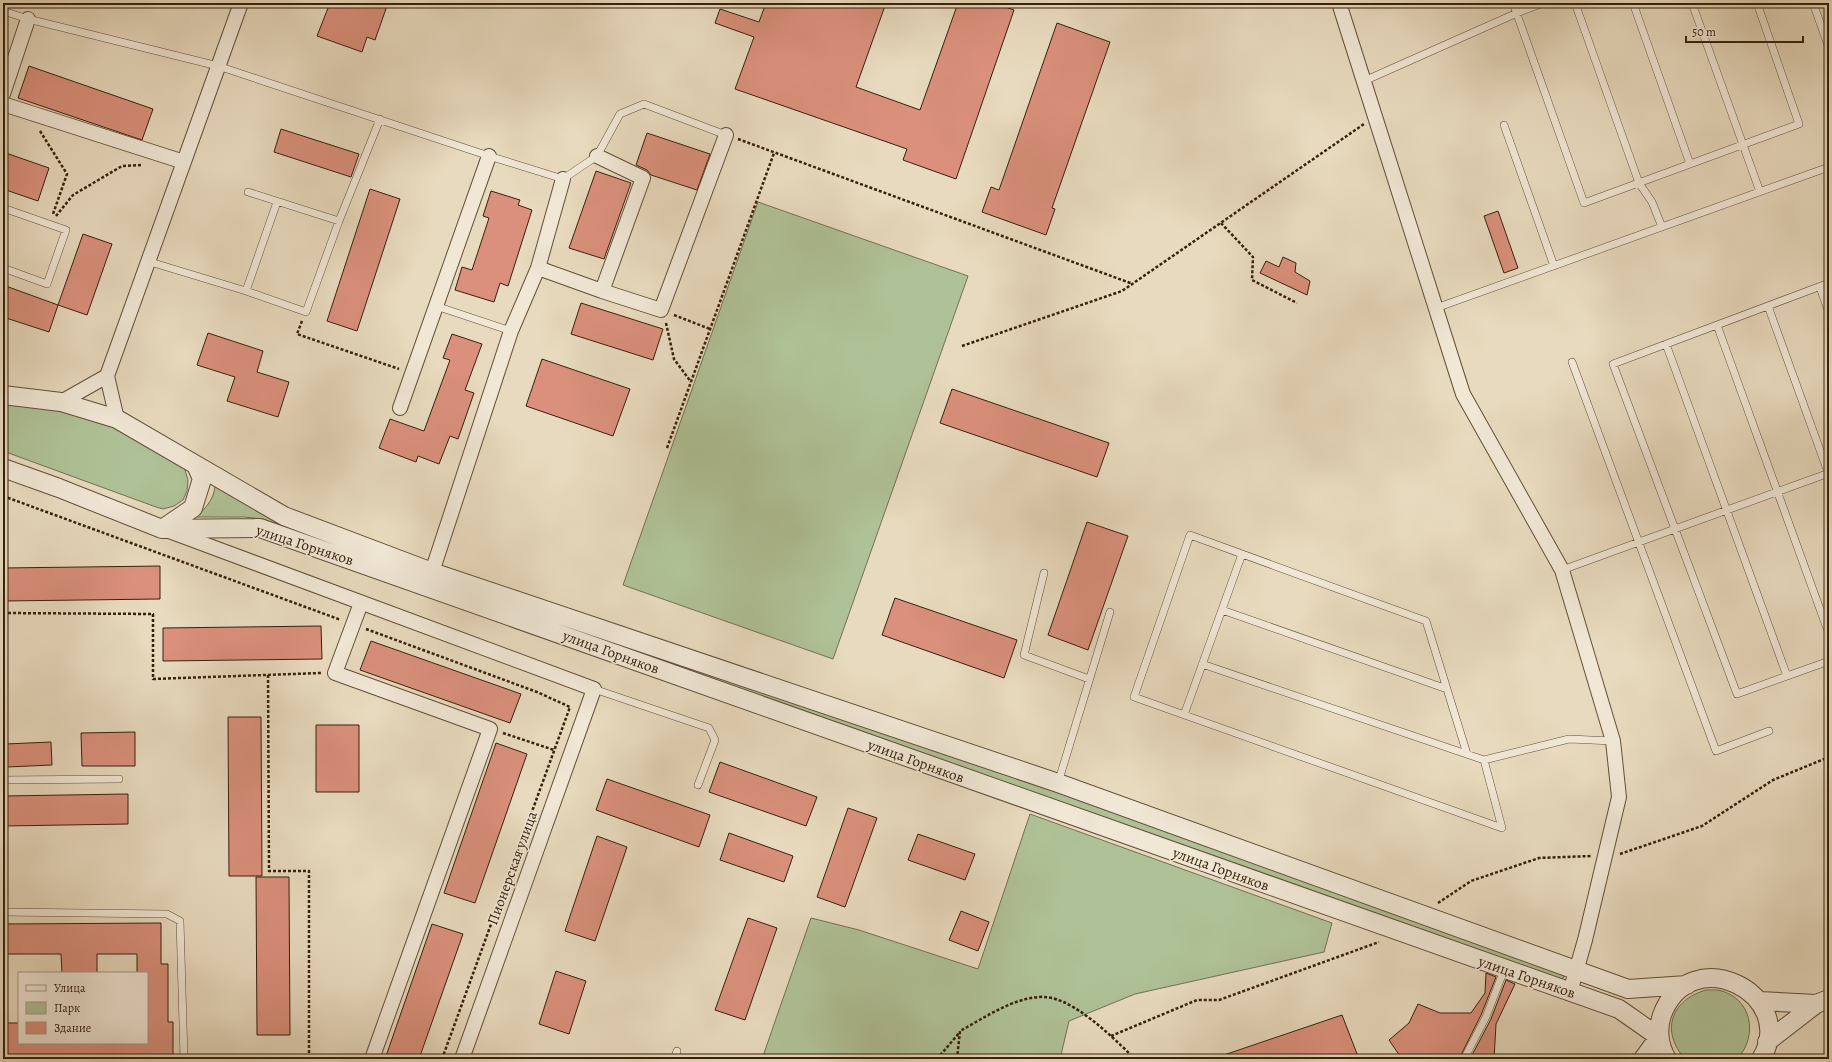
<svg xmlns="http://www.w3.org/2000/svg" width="1832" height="1062" font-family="Alegreya,serif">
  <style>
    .green { fill: #afc196; stroke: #737050 }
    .building { fill: #da907c; stroke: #37200b }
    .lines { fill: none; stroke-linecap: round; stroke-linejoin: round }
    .service-casing { stroke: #634e38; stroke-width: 8 }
    .minor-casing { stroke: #634e38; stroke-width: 16 }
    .tertiary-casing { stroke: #634e38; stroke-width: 20 }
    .path { stroke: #37200b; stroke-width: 2.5; stroke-dasharray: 3 2; stroke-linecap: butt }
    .service { stroke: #f0e7d5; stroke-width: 7 }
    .minor { stroke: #f0e7d5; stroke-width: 14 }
    .tertiary { stroke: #f0e7d5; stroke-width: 18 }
    .labels { text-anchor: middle; stroke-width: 3; stroke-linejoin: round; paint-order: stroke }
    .street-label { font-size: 15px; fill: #37200b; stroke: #f0e7d5 }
  </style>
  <rect width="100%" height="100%" fill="#e8dabe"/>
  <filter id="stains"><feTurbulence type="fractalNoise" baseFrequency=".005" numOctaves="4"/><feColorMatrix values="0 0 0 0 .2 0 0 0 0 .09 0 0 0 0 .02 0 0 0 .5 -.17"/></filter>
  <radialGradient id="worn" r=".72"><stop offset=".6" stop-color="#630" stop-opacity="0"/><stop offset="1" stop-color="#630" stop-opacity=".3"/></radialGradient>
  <!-- green -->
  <path class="green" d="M 758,202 L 968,276 L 833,659 L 623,585 Z
    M 3,398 L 102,420 L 176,459 L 185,470 L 188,480 L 187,491 L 183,500 L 174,506 L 163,509 L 156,507 L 3,451 Z
    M 215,486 L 273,512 L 1563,973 L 1564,977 L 1558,981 L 263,519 L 244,517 L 196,517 C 206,508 214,499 215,486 Z
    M 1030,814 L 1332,923 L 1324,952 L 1135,994 L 1069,1021 L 1060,1059 L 762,1059 L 811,918 L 859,930 L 978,969 Z
    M 1706,990 C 1710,990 1715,990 1718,990 C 1752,997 1759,1036 1737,1059 L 1685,1059 C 1660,1031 1671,1000 1706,990 Z"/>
  <!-- building -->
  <path class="building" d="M 330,3 L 388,3 L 375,40 L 367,37 L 362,52 L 317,36 Z
    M 766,3 L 886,3 L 856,87 L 920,110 L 958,3 L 994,3 L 1014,10 L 956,179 L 903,160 L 907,149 L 735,89 L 754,37 L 715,23 L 720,9 L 759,22 Z
    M 1057,23 L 1110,42 L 1052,208 L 1055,209 L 1046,235 L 982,212 L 991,187 L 999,190 Z
    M 29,66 L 153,109 L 142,140 L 18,98 Z
    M 281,129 L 359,154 L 351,177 L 274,152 Z
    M 647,133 L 710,154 L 697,190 L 651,175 L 647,170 L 636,165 Z
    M 3,152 L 49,168 L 38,201 L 3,189 Z
    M 596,171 L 631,183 L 604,259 L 569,248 Z
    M 370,189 L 400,199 L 357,331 L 327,321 Z
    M 491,191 L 520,200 L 518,205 L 532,210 L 508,286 L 500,283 L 494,302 L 455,290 L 462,267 L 472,270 L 489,218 L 483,216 Z
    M 1498,211 L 1518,268 L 1504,273 L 1484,216 Z
    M 83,234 L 112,244 L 87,315 L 58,305 Z
    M 1283,257 L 1296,263 L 1295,272 L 1310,281 L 1307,295 L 1260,273 L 1266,261 L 1279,267 Z
    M 3,285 L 58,305 L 49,332 L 3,317 Z
    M 581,303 L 663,329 L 653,360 L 571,334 Z
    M 208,333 L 263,351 L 257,372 L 289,382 L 278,417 L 227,401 L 235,377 L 197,365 Z
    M 452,334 L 482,344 L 465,390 L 474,393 L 458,439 L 450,436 L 439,464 L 418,456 L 416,462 L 379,448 L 390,419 L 424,431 L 450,360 L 443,358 Z
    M 542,359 L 630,389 L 613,436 L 526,406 Z
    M 952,389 L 1109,443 L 1097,477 L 940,423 Z
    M 1087,522 L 1128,536 L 1088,650 L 1048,635 Z
    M 160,566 L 160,599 L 3,601 L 3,568 Z
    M 895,598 L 1017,640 L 1004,678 L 882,635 Z
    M 321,626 L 322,659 L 163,661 L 163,628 Z
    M 371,641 L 521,694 L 510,723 L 360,670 Z
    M 228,717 L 261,717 L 262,876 L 229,876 Z
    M 316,725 L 359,725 L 359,792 L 316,792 Z
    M 135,732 L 135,766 L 82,766 L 81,733 Z
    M 51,742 L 52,765 L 7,767 L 6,744 Z
    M 496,743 L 527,754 L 475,903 L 444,893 Z
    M 720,762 L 817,797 L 806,826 L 709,792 Z
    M 607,779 L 710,815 L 699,847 L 596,810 Z
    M 128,794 L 128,824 L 3,826 L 3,796 Z
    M 848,808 L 877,818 L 845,907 L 817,897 Z
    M 729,833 L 793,856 L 784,882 L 720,860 Z
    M 918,834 L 975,854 L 965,880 L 908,860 Z
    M 597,836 L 627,847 L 595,941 L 565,931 Z
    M 256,877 L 289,877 L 290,1035 L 257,1035 Z
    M 961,911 L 989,922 L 978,951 L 949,940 Z
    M 748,918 L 777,928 L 745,1020 L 715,1010 Z
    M 161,923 L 161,964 L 168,964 L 168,1022 L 173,1022 L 173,1058 L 3,1059 L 3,1023 L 19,1023 L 19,1043 L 147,1043 L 147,973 L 137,973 L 137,954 L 97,954 L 97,973 L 62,973 L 61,954 L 3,954 L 3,924 Z
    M 432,924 L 463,934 L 419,1059 L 385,1059 Z
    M 556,971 L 586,981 L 569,1034 L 539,1024 Z
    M 1486,973 L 1496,977 L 1481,1015 L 1459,1059 L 1402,1059 L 1389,1040 L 1409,1023 L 1418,1004 L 1440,1013 L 1471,1013 L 1485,993 Z
    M 1506,980 L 1515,984 L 1496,1024 L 1494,1059 L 1470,1059 L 1491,1019 Z
    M 1342,1015 L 1359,1059 L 1218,1059 L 1218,1057 Z"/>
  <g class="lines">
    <!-- service casing -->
    <g class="service-casing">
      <path id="service" d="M 1513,3 L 1584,203 L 1799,124 L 1757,3
        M 1575,3 L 1639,183 L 1652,202 L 1662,227
        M 1633,3 L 1690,164
        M 1692,3 L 1760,192
        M 1813,3 L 1829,48
        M 3,11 L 28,19 L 218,66 L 489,156 L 563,179 L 597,156 L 620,114 L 644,104 L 726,135
        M 1364,81 L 1517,13 L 1543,3
        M 1504,125 L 1554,266
        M 248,192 L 339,221
        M 3,208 L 66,230 L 47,284 L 3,268
        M 147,261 L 246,291 L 306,312 L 339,221 L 380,119
        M 1829,283 L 1613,364 L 1737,694 L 1829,661
        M 1820,287 L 1829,313
        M 246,291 L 277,202
        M 436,306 L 511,331
        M 1768,306 L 1829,475
        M 1436,308 L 1829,167
        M 1717,325 L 1829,634
        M 1666,344 L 1787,676
        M 1572,362 L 1716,751 L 1769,731
        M 1562,570 L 1829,473
        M 1044,573 L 1024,655 L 1089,679
        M 1222,610 L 1447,689
        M 1202,664 L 1484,760 L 1569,739 L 1613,741
        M 594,689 L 709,728 L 715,740 L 698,785
        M 1184,715 L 1242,554
        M 1467,754 L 1426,621 L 1190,535 L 1134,697 L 1502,828 L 1484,760
        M 3,780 L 119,779
        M 1058,783 L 1110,612
        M 3,912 L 167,914 L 180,921 L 184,1059
        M 674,1059 L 677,1051
        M 1464,1059 L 1486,1017 L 1504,970"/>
    </g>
    <!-- minor casing -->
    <g class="minor-casing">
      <path id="minor" d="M 1339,3 L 1463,394 L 1562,570 L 1613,741 L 1619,797 L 1585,940 L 1570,992
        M 3,94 L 28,19
        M 3,104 L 184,162
        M 538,268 L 602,291 L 643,178 L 597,156
        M 602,291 L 661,310 L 726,135
        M 61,402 L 107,376
        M 400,408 L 489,156
        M 117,419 L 107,376 L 241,3
        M 169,531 L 594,689 L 462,1059
        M 432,572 L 511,331 L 538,268 L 563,179
        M 361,603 L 335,673 L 490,729 L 372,1059"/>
    </g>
    <!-- tertiary casing -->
    <g class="tertiary-casing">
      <path id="tertiary" d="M 3,395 L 61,402 L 117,419 L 284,516 L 432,572 L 1058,783 L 1628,989 L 1687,985
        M 3,468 L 59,488 L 162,529 L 193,508 L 202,479 L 196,465
        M 162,529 L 260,528 L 1619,1009 L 1659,1037 L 1643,1059
        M 1759,1001 L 1816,1004
        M 1767,1042 L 1816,1004 L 1829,999
        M 1667,1059 C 1659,1046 1657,1029 1662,1015 C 1690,939 1800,994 1761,1059"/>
    </g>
    <!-- path -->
    <path class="path" d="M 40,131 L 67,174 L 53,214
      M 738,139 L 1133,284
      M 56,216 L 73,195 L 122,166 L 141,165
      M 1221,223 L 1253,257 L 1252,280 L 1297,303
      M 674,315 L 710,329
      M 302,321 L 297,334 L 399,369
      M 666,323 L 674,359 L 691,382
      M 962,346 L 1122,291 L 1364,124
      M 667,448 L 774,153
      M 3,496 L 341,620
      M 3,613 L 153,614 L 153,679 L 321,673
      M 366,629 L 537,692 L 570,707 L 442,1059
      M 268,675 L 269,871 L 309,871 L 309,1059
      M 503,733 L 554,750
      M 1620,854 L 1702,826 L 1773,780 L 1829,757
      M 1438,903 L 1471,881 L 1539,858 L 1591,856
      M 1111,1036 L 1197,1000 L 1219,1000 L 1379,942
      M 937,1059 L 960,1032
      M 957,1059 L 960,1031 C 984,1018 1011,999 1039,997 C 1069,994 1109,1034 1130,1054 L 1133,1059"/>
    <!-- service -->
    <use href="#service" class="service"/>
    <!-- minor -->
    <use href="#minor" class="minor"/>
    <!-- tertiary -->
    <use href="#tertiary" class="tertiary"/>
  </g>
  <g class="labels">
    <!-- street labels -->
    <g class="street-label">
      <text transform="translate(305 545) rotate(18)" y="5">улица Горняков</text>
      <text transform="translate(611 652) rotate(20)" y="5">улица Горняков</text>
      <text transform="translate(916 761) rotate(20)" y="5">улица Горняков</text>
      <text transform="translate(512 868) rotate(-70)" y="5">Пионерская улица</text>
      <text transform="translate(1221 869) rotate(20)" y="5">улица Горняков</text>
      <text transform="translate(1527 977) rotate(19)" y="5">улица Горняков</text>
    </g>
  </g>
  <!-- margin -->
  <rect width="1832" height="1062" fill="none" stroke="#e8dabe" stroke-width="16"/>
  <rect x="4" y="4" width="1824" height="1054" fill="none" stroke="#37200b" stroke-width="2"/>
  <rect x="8" y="8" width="1816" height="1046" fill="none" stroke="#37200b"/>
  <!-- legend -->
  <rect x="18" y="972" width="130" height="72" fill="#f0e7d5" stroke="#a69784"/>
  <rect x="26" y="985" width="20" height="6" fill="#f0e7d5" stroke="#a69784"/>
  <text x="54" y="992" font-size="12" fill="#37200b">Улица</text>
  <rect x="26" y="1002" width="20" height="12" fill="#afc196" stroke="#a69784"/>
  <text x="54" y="1012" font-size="12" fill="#37200b">Парк</text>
  <rect x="26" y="1022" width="20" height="12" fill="#da907c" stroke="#a69784"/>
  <text x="54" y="1032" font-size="12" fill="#37200b">Здание</text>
  <!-- scale -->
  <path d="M1686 36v6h117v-6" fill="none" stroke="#37200b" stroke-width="2"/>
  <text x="1692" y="36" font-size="12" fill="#37200b" stroke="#f0e7d5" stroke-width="3" paint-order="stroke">50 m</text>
  <rect width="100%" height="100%" filter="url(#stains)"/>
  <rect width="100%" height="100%" fill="url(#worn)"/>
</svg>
